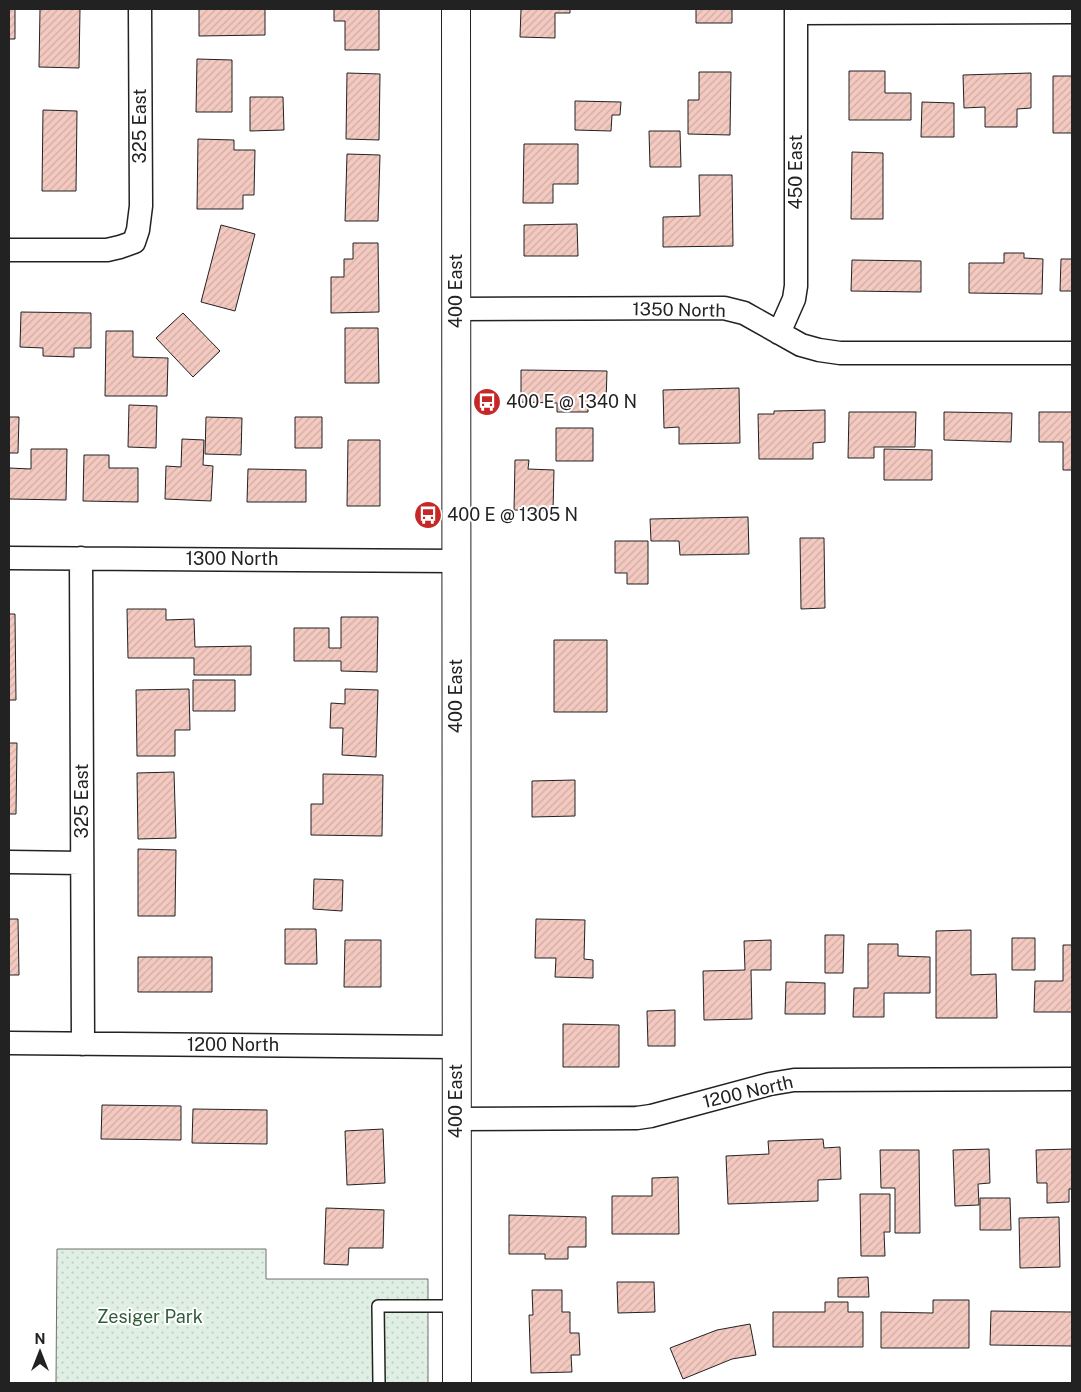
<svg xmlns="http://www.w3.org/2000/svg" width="1081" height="1392" font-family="'Public Sans',sans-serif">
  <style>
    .green { fill: url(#green-dots); stroke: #6f6f6f }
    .building { fill: url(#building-hatch); stroke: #222 }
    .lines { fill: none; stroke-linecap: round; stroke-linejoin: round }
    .lane-casing { stroke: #222; stroke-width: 14 }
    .street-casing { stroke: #222; stroke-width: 25 }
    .secondary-casing { stroke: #222; stroke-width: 30 }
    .lane { stroke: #fff; stroke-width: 11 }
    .street { stroke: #fff; stroke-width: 22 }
    .secondary { stroke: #fff; stroke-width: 28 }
    .labels { text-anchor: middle; stroke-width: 4; stroke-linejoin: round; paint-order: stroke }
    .street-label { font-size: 18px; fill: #222; stroke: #fff }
    .poi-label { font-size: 18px; fill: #222; stroke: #fff; text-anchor: start }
    .park-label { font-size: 18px; fill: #2f5e38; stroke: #fff }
  </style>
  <defs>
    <pattern id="green-dots" width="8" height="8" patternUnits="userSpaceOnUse" patternTransform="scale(1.25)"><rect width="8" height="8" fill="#e0efe3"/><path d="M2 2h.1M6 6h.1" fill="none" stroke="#c0cdc2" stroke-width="1.8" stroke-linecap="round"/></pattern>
    <pattern id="building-hatch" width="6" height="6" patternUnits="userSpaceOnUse" patternTransform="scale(1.25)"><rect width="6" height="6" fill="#f3c9c0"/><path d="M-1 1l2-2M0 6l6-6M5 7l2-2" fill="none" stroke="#d0aca5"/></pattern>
  </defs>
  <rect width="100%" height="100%" fill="#fff"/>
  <!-- green -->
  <path class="green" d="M 57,1249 L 266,1249 L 266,1279 L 428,1279 L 428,1383 L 56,1383 Z"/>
  <!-- building -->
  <path class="building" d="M 9,9 L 15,9 L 15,39 L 9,39 Z
    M 40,9 L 80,9 L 79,68 L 39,67 Z
    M 199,9 L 265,9 L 265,35 L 199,36 Z
    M 334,9 L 379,9 L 379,50 L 345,50 L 345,21 L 334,21 Z
    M 521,9 L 570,9 L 570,13 L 555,13 L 555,38 L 520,37 Z
    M 696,9 L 732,9 L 732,23 L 696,23 Z
    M 197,59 L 232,60 L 232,112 L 196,112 Z
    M 849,71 L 885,71 L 885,93 L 911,93 L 911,120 L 849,120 Z
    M 699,72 L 731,72 L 730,135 L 688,134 L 688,100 L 699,100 Z
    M 347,73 L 380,74 L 379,140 L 346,139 Z
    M 1031,73 L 1031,108 L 1017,109 L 1017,127 L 985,127 L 985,107 L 964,108 L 963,75 Z
    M 1053,76 L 1072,76 L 1072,133 L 1053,133 Z
    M 250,97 L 283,97 L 284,130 L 250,131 Z
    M 575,101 L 621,102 L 620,115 L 612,115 L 611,131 L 575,130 Z
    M 922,102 L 954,103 L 954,137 L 921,137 Z
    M 43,110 L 77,111 L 76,191 L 42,191 Z
    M 649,131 L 680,131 L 681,167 L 650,167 Z
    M 198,139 L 234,140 L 234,150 L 255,150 L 254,195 L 243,195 L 243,209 L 197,209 Z
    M 524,144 L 578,144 L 578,184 L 553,184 L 553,203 L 523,203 Z
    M 852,152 L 883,153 L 883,219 L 851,219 Z
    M 347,154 L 380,155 L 378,221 L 345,221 Z
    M 699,175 L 732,175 L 733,246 L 663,247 L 663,217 L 700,216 Z
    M 577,224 L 578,256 L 524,256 L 524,225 Z
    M 221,225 L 255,234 L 235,311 L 201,302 Z
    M 353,243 L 378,243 L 379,312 L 331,313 L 331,277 L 344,277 L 344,259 L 353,259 Z
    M 1004,253 L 1024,253 L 1024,258 L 1043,259 L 1042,294 L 969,293 L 969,263 L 1004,263 Z
    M 1061,259 L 1072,259 L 1072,291 L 1060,291 Z
    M 852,260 L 921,261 L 921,292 L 851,291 Z
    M 21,312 L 91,313 L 91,348 L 74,348 L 74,357 L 43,356 L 43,348 L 20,347 Z
    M 183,313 L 220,351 L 193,377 L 156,338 Z
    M 345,328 L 378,328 L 379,383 L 345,383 Z
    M 106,331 L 133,331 L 133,357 L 168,358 L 167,396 L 105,396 Z
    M 521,370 L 607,371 L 606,402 L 588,402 L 588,412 L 557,412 L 557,403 L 521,402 Z
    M 739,388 L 740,443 L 679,444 L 679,427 L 664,428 L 663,390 Z
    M 129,405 L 157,406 L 156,448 L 128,447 Z
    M 825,410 L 825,442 L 813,443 L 813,459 L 759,459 L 758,414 L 774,414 L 774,411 Z
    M 849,412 L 916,412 L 915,447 L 874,447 L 874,458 L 848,458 Z
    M 944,412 L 1012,413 L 1011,442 L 944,440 Z
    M 1039,412 L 1072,412 L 1072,470 L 1063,470 L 1063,442 L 1039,442 Z
    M 9,417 L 19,417 L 18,453 L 9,453 Z
    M 206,417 L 242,418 L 241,455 L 205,454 Z
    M 295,417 L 322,417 L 322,448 L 295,448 Z
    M 556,428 L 593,428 L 593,461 L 556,461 Z
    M 182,439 L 204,440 L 203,465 L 213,466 L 211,501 L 165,499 L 166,466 L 181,467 Z
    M 348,440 L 380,440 L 380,506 L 347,506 Z
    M 31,449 L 67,449 L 66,500 L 9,499 L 9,468 L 31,469 Z
    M 884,449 L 932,450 L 932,480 L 884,480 Z
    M 84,455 L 109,455 L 109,468 L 138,468 L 138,502 L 83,501 Z
    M 515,460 L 529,460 L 528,469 L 554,470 L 553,511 L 514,510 Z
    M 248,469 L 306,470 L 306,502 L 247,502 Z
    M 748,517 L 749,554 L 680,555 L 679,541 L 651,541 L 650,519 Z
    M 800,538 L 824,538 L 825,608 L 801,609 Z
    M 615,541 L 648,541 L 648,584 L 627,584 L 627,573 L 615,573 Z
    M 127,609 L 166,609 L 166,620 L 194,619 L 195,647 L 251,646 L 251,675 L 194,675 L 194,658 L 128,658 Z
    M 9,614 L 15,614 L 16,700 L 9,700 Z
    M 341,617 L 378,617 L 377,672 L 341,671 L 341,661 L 294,661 L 294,628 L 329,628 L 329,648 L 341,648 Z
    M 554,640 L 607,640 L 607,712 L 554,712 Z
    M 193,680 L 235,680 L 235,711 L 193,711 Z
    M 189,689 L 190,730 L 175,730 L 175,756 L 137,756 L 136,690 Z
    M 345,689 L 378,690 L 376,757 L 342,755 L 343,728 L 330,728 L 331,703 L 345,704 Z
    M 9,743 L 17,743 L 16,814 L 9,814 Z
    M 174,772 L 176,838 L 138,839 L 137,773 Z
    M 323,774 L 383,775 L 382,836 L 311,835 L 311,804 L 323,804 Z
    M 575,780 L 575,816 L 532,817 L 532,781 Z
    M 138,849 L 176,850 L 175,916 L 138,916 Z
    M 314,879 L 343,880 L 342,911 L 313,909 Z
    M 9,919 L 18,919 L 19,975 L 9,975 Z
    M 536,919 L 585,920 L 584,959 L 593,960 L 593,978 L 555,977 L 556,958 L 535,958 Z
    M 285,929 L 316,929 L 317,964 L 285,964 Z
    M 971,930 L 971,975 L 996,974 L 997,1018 L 936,1018 L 936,931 Z
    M 825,935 L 844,935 L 843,973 L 825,973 Z
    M 1012,938 L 1035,938 L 1035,970 L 1012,970 Z
    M 345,940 L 381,940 L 381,987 L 344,987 Z
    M 771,940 L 771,970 L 751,970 L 752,1019 L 704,1020 L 703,971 L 745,970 L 744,941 Z
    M 868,944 L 898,944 L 898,956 L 930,957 L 930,993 L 884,993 L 884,1017 L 853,1017 L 854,988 L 868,988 Z
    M 1063,945 L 1072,945 L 1072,1012 L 1034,1012 L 1035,981 L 1063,981 Z
    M 138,957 L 212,957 L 212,992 L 138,992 Z
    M 786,982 L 825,983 L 825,1014 L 785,1014 Z
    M 675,1010 L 675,1046 L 648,1046 L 647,1011 Z
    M 563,1024 L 619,1025 L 619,1067 L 563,1067 Z
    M 102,1105 L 181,1106 L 181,1140 L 101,1139 Z
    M 193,1109 L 267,1110 L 267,1144 L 192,1143 Z
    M 383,1129 L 385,1183 L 347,1185 L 345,1131 Z
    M 823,1139 L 824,1148 L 840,1147 L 841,1179 L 818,1180 L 818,1201 L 728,1204 L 726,1156 L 769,1154 L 768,1141 Z
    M 989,1149 L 990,1183 L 978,1184 L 979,1205 L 955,1206 L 953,1150 Z
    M 1072,1149 L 1072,1189 L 1069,1189 L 1069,1202 L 1047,1203 L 1047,1183 L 1037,1183 L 1036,1150 Z
    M 880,1150 L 919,1150 L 920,1233 L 895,1233 L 895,1188 L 881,1188 Z
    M 678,1177 L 679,1234 L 612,1234 L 612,1196 L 652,1196 L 652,1178 Z
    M 860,1194 L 890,1194 L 890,1232 L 884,1232 L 885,1256 L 861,1256 Z
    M 980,1198 L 1010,1198 L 1011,1230 L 980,1230 Z
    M 326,1208 L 384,1210 L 383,1248 L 349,1248 L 348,1265 L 324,1264 Z
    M 509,1215 L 586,1217 L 586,1247 L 568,1247 L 568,1259 L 545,1259 L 545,1254 L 509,1254 Z
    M 1059,1217 L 1060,1267 L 1020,1268 L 1019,1218 Z
    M 868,1277 L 869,1297 L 838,1297 L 838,1278 Z
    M 617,1282 L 654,1282 L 655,1312 L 618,1313 Z
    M 532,1290 L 562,1290 L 562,1312 L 570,1312 L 570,1333 L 579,1333 L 580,1355 L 571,1355 L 572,1372 L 531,1373 L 529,1315 L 533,1315 Z
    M 933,1300 L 969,1300 L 969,1348 L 881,1348 L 881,1312 L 933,1313 Z
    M 825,1302 L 848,1302 L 848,1312 L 863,1312 L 863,1347 L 773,1347 L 773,1312 L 825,1312 Z
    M 991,1311 L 1072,1312 L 1072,1346 L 990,1345 Z
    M 750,1324 L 756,1355 L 732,1359 L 683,1379 L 670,1348 L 717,1330 Z"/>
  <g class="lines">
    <!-- lane casing -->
    <g class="lane-casing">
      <path id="lane" d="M 379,1383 L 378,1306 L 456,1306"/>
    </g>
    <!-- street casing -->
    <g class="street-casing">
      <path id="street" d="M 796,13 L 1072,12
        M 9,250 L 107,250 L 120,247 L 134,242 L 138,230 L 141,206 L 140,9
        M 456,309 L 724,308 L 744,313 L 801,345 L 819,350 L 840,353 L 1072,353
        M 779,333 L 794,299 L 796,286 L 796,9
        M 9,558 L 456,561
        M 81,558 L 83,1044
        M 9,862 L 82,863
        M 9,1043 L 456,1047
        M 456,1119 L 637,1118 L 651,1116 L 770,1084 L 794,1080 L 1072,1079"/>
    </g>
    <!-- secondary casing -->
    <g class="secondary-casing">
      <path id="secondary" d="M 456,9 L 457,1383"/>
    </g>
    <!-- lane -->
    <use href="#lane" class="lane"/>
    <!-- street -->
    <use href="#street" class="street"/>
    <!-- secondary -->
    <use href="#secondary" class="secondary"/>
  </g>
  <!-- icons -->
  <defs>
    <g id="bus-disc" transform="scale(1.4375)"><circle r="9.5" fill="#c62828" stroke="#fff"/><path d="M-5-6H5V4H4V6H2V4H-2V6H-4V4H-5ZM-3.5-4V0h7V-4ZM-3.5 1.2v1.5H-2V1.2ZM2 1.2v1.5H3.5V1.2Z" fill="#fff"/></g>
  </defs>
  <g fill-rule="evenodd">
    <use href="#bus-disc" x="487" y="402"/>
    <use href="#bus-disc" x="428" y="515"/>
  </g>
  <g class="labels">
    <!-- street labels -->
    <g class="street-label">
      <text transform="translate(140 126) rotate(-90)" y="6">325 East</text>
      <text transform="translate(796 172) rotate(-90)" y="6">450 East</text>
      <text transform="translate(456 291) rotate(-90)" y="6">400 East</text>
      <text transform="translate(679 310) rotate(1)" y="6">1350 North</text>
      <text x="232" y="565">1300 North</text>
      <text transform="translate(456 696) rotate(-90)" y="6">400 East</text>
      <text transform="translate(82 801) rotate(-90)" y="6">325 East</text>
      <text x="233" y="1051">1200 North</text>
      <text transform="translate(748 1092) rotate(-13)" y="6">1200 North</text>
      <text transform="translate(456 1101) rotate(-90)" y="6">400 East</text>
    </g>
    <!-- poi labels -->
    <g class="poi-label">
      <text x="506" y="408">400 E @ 1340 N</text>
      <text x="447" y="521">400 E @ 1305 N</text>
    </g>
    <!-- park labels -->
    <g class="park-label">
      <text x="150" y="1323">Zesiger Park</text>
    </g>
  </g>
  <!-- border -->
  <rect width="1081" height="1392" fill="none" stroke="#222222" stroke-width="20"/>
  <!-- north arrow -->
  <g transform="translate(40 1352)" stroke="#ffffff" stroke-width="4" paint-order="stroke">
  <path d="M0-4L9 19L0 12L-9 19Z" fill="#222222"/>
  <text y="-8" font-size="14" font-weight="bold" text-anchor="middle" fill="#222222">N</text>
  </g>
</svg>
